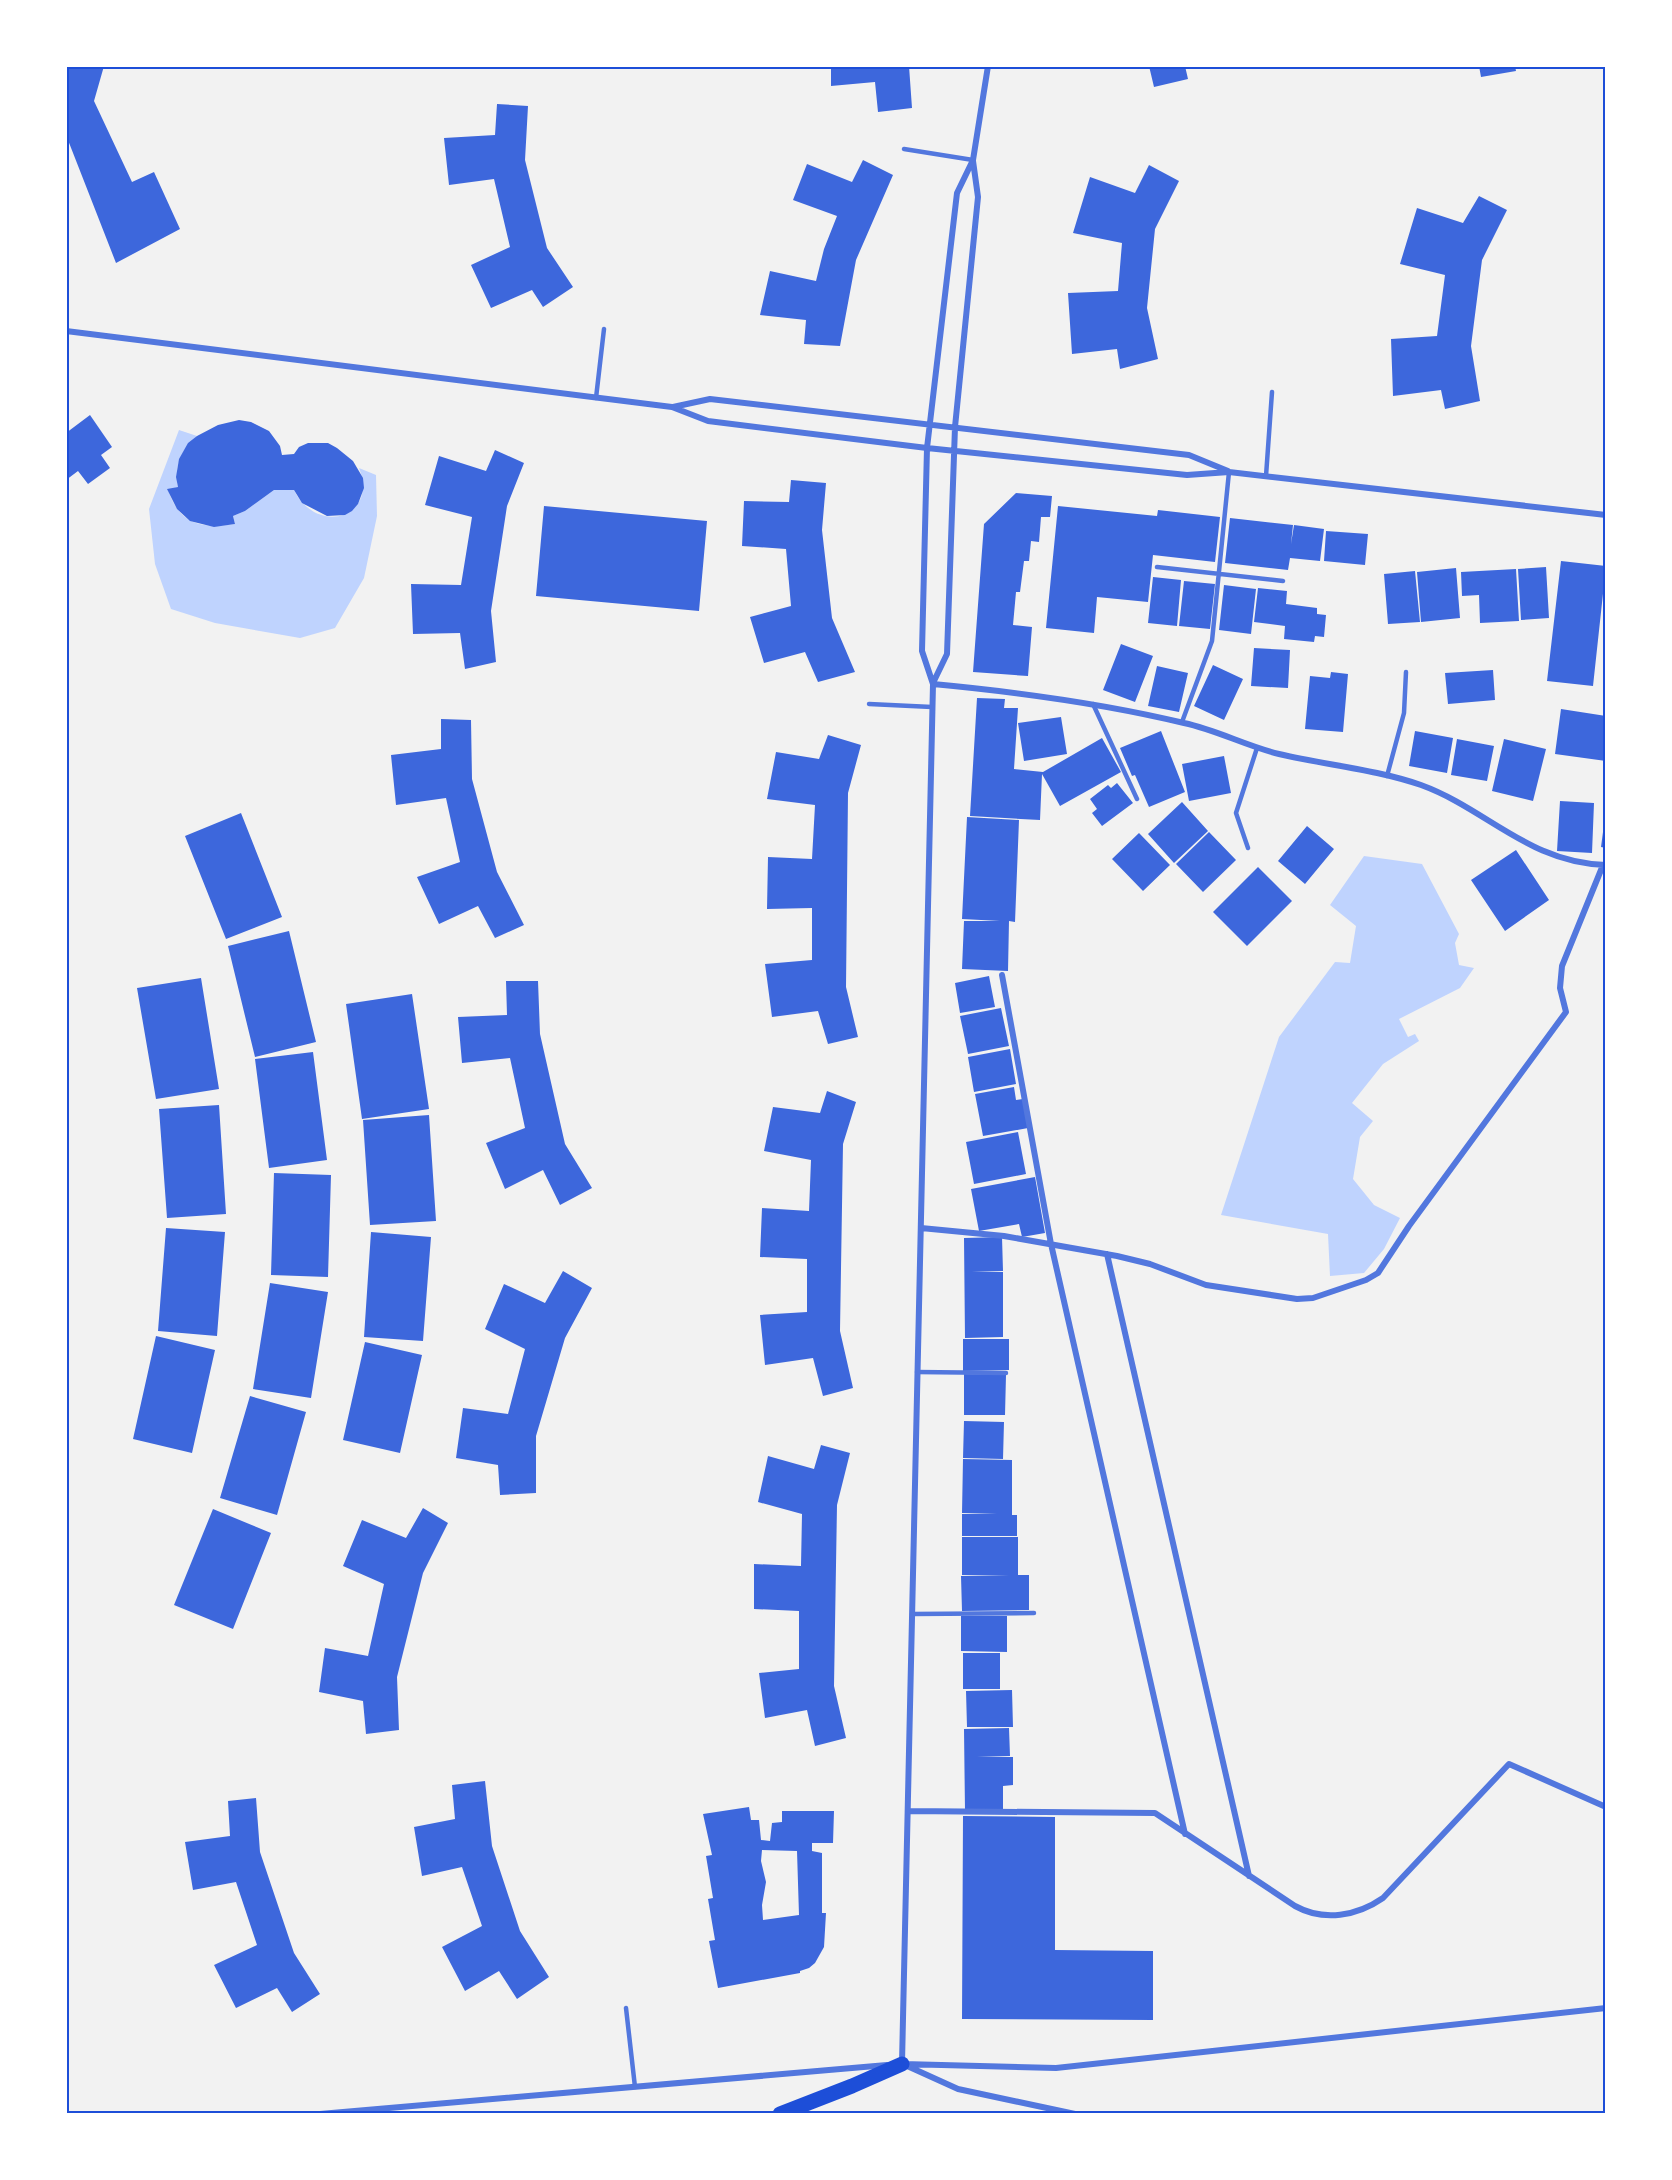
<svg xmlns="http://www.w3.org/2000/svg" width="1672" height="2180" font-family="Signika,sans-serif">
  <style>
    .water { fill: #bfd3fe }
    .building { fill: #3d67dc; fill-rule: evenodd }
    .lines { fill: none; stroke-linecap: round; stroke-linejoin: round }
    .service { stroke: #5277de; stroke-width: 4.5 }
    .minor { stroke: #5277de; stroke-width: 6 }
    .trunk { stroke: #1d4ed8; stroke-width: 15 }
    .neatline { fill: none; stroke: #1d4ed8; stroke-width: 2 }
  </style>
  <rect width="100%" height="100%" fill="#f2f2f2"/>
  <!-- water -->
  <path class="water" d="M 179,430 L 197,436 C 181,450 174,466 178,487 L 168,490 C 180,525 201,529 235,524 L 233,516 L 245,511 L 274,490 L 294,490 C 296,494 299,499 302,502 C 329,533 377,512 359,468 L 376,475 L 377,516 L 364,578 L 335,628 L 300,638 L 215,623 L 171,609 L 155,564 L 149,509 Z
    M 1364,856 L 1422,864 L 1459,934 L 1455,943 L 1459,965 L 1474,968 L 1460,988 L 1399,1019 L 1408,1037 L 1415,1034 L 1419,1041 L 1383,1064 L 1352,1103 L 1373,1121 L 1360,1137 L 1353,1179 L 1374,1205 L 1400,1218 L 1384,1249 L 1364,1273 L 1330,1276 L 1328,1234 L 1221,1215 L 1279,1037 L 1335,962 L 1350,963 L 1356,926 L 1330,905 Z"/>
  <!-- building -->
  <path class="building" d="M 66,66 L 104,66 L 94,101 L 132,182 L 154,172 L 180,229 L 116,263 L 66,135 Z
    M 831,66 L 909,66 L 912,108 L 878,112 L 875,82 L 831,86 Z
    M 1149,66 L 1185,66 L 1188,79 L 1154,87 Z
    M 1479,66 L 1515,66 L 1516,71 L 1481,77 Z
    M 497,104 L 528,106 L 525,160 L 547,248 L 573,287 L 543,307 L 532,290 L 491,308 L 471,265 L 510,247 L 494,179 L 449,185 L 444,138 L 495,135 Z
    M 863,160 L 893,175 L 856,260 L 840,346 L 804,344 L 806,320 L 760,315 L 770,271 L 816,281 L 824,249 L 837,216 L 793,200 L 807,164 L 852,182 Z
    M 1149,165 L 1179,181 L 1155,229 L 1147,308 L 1158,359 L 1120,369 L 1117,349 L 1072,354 L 1068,293 L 1118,291 L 1122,243 L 1073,233 L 1090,177 L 1135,193 Z
    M 1479,196 L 1507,210 L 1482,260 L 1471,346 L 1480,401 L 1445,409 L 1441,390 L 1393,396 L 1391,339 L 1437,336 L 1445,275 L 1400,264 L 1417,208 L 1463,223 Z
    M 90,415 L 112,447 L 101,455 L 110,468 L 88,484 L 78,471 L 66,480 L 66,433 Z
    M 239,420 L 251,422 L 269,431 L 280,446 L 282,455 L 294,454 L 299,447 L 308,443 L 328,443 L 337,448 L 353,461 L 363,478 L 364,488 L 358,504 L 352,511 L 345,515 L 327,516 L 302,503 L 294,490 L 274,490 L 245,511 L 233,516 L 235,524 L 214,527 L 190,521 L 177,509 L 167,489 L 178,487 L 176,477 L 179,459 L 188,443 L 197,436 L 218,425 Z
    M 495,450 L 524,463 L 507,506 L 491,611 L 496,662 L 465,669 L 460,633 L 413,634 L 411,584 L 461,585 L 472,517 L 425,505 L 439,456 L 486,471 Z
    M 791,480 L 826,483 L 822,530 L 832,618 L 855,672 L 818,682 L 805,652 L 764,663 L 750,617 L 791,606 L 786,549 L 742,546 L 744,501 L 789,502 Z
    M 1016,493 L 1052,496 L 1050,517 L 1041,517 L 1039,542 L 1031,541 L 1029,561 L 1024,561 L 1020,592 L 1016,592 L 1013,625 L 1032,627 L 1028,676 L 973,672 L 984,524 Z
    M 544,506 L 707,521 L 699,611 L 536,596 Z
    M 1058,506 L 1157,516 L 1158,510 L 1220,517 L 1215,562 L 1153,555 L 1148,602 L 1097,597 L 1094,633 L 1046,628 Z
    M 1230,518 L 1293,525 L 1291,544 L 1294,525 L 1324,529 L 1320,561 L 1290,558 L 1288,570 L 1225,563 Z
    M 1326,531 L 1368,534 L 1365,565 L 1324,561 Z
    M 1561,561 L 1606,566 L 1593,686 L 1547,681 Z
    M 1546,567 L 1549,618 L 1521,620 L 1518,569 Z
    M 1456,568 L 1460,618 L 1421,622 L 1417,572 Z
    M 1516,569 L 1519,621 L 1480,623 L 1479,595 L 1462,596 L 1461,572 Z
    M 1415,571 L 1420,622 L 1388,624 L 1384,574 Z
    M 1153,577 L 1181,580 L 1177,626 L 1148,623 Z
    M 1184,581 L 1215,584 L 1210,629 L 1179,626 Z
    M 1224,585 L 1256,589 L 1251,634 L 1219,630 Z
    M 1258,588 L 1287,591 L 1286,604 L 1317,608 L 1317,614 L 1326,615 L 1324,637 L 1315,636 L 1314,642 L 1284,639 L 1285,626 L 1254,622 Z
    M 1121,644 L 1153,656 L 1135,702 L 1103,690 Z
    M 1254,648 L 1290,650 L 1288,688 L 1251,686 Z
    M 1213,665 L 1243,679 L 1224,720 L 1194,706 Z
    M 1157,666 L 1188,673 L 1179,712 L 1148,706 Z
    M 1493,670 L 1495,700 L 1448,704 L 1445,673 Z
    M 1331,672 L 1348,674 L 1343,732 L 1305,729 L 1310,676 L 1330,678 Z
    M 977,698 L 1005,699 L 1004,708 L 1018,708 L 1014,769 L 1043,772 L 1102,738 L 1121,772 L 1060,806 L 1042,774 L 1040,820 L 970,816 Z
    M 1561,709 L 1606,716 L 1606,761 L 1555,754 Z
    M 1061,717 L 1067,754 L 1024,761 L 1018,723 Z
    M 441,719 L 471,720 L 472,779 L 497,872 L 524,925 L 495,938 L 478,906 L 439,924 L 417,877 L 460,862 L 446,798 L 396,805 L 391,755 L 441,749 Z
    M 1161,731 L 1185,792 L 1149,807 L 1135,775 L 1132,776 L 1120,748 Z
    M 1415,731 L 1453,738 L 1447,773 L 1409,766 Z
    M 828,735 L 861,745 L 848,793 L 846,987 L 858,1037 L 828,1044 L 818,1011 L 772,1017 L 765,964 L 812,960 L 812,908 L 767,909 L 768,857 L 812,859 L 815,805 L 767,799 L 776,752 L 819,759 Z
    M 1457,739 L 1494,746 L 1487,781 L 1451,775 Z
    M 1504,739 L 1546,749 L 1533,801 L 1492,791 Z
    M 1224,756 L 1231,793 L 1189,801 L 1182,764 Z
    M 1117,783 L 1133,803 L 1102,826 L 1092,813 L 1097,809 L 1090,799 L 1108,785 L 1111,788 Z
    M 1560,801 L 1594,803 L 1592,853 L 1557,851 Z
    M 1182,802 L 1208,831 L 1174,863 L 1148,834 Z
    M 241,813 L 282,917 L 226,939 L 185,836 Z
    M 967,817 L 1019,820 L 1015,922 L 1009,921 L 1008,971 L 962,969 L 964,921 L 1000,921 L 962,919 Z
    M 1605,817 L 1606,817 L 1606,848 L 1601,847 Z
    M 1307,826 L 1334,849 L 1305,884 L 1278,861 Z
    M 1209,832 L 1236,860 L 1203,892 L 1176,864 Z
    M 1139,833 L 1170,865 L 1143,891 L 1112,859 Z
    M 1516,850 L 1549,900 L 1505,931 L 1471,880 Z
    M 1258,867 L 1292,901 L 1247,946 L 1213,912 Z
    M 289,931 L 316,1042 L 255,1057 L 228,946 Z
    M 989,976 L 995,1007 L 960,1013 L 955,983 Z
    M 201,978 L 219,1089 L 156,1099 L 137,988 Z
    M 506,981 L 538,981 L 540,1034 L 565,1144 L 592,1188 L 560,1205 L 543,1170 L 505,1189 L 486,1143 L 525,1128 L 510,1058 L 462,1063 L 458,1017 L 507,1015 Z
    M 412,994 L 429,1109 L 362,1119 L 346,1004 Z
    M 1001,1008 L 1009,1046 L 968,1054 L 960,1016 Z
    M 1010,1049 L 1016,1084 L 974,1092 L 968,1057 Z
    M 313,1052 L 327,1160 L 269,1168 L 255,1059 Z
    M 1014,1087 L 1016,1100 L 1023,1099 L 1028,1128 L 983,1136 L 975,1094 Z
    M 827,1091 L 856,1102 L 843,1144 L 840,1331 L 853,1388 L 823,1396 L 813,1358 L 765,1365 L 760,1315 L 807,1312 L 807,1259 L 760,1257 L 762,1208 L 809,1211 L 811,1160 L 764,1151 L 773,1107 L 820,1113 Z
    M 219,1105 L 226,1214 L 167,1218 L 159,1109 Z
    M 429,1115 L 436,1221 L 370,1225 L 363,1120 Z
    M 1018,1132 L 1026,1174 L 974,1184 L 966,1142 Z
    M 274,1173 L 331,1175 L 328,1277 L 271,1275 Z
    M 1035,1177 L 1045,1233 L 1022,1237 L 1019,1224 L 979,1231 L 971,1189 Z
    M 166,1228 L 225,1232 L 217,1336 L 158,1331 Z
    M 371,1232 L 431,1237 L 423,1341 L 364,1337 Z
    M 1002,1237 L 1003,1271 L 972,1272 L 1003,1272 L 1003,1337 L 965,1338 L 964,1238 Z
    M 563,1271 L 592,1288 L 565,1338 L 536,1436 L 536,1493 L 500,1495 L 498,1465 L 456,1458 L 463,1408 L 508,1414 L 525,1349 L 485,1329 L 504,1284 L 545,1303 Z
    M 270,1283 L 328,1292 L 311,1398 L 253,1389 Z
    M 156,1336 L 215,1350 L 192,1453 L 133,1439 Z
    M 963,1339 L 1009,1339 L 1009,1370 L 963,1371 Z
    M 365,1342 L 422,1355 L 400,1453 L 343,1440 Z
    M 964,1374 L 1006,1375 L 1005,1415 L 964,1415 Z
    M 250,1396 L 306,1412 L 277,1515 L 220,1498 Z
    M 964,1421 L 1004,1422 L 1003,1459 L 963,1458 Z
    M 821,1445 L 850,1453 L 837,1505 L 834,1686 L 846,1738 L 815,1746 L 807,1710 L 765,1718 L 759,1673 L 799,1669 L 799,1611 L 754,1609 L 754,1564 L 801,1566 L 802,1514 L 758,1502 L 768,1456 L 814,1469 Z
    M 963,1459 L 1012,1460 L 1012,1515 L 1017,1515 L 1017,1536 L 962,1536 L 962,1514 L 997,1514 L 962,1513 Z
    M 423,1508 L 448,1523 L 423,1573 L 397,1677 L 399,1730 L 366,1734 L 363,1701 L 319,1692 L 325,1648 L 368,1656 L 384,1584 L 343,1566 L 362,1520 L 406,1538 Z
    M 213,1509 L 271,1533 L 233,1629 L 174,1605 Z
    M 962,1537 L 1018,1537 L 1018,1575 L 1029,1575 L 1029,1610 L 962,1611 L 961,1576 L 1009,1575 L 962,1575 Z
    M 961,1616 L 1007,1616 L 1007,1652 L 961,1651 Z
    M 963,1653 L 1000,1653 L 1000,1689 L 963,1689 Z
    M 1012,1690 L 1013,1727 L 967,1727 L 966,1691 Z
    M 1009,1728 L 1010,1756 L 977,1757 L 1013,1757 L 1013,1785 L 1003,1786 L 1003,1810 L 965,1811 L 964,1729 Z
    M 485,1781 L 492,1846 L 520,1931 L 549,1977 L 517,1999 L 499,1971 L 465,1991 L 442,1947 L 482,1926 L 462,1867 L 422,1876 L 414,1827 L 455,1819 L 452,1785 Z
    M 256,1798 L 260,1852 L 294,1953 L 320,1994 L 292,2012 L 277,1988 L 236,2008 L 214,1965 L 257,1945 L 236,1882 L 193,1890 L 185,1842 L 230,1836 L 228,1801 Z
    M 749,1807 L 751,1820 L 759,1820 L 761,1840 L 770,1841 L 772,1823 L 782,1822 L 782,1811 L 834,1811 L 833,1843 L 812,1843 L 812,1851 L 822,1853 L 822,1913 L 826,1913 L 824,1947 L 815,1963 L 809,1968 L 800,1971 L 800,1973 L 718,1988 L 709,1941 L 715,1940 L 708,1899 L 713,1898 L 706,1856 L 712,1855 L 703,1814 ZM 762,1850 L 797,1851 L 799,1915 L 763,1920 L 762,1905 L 766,1882 L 761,1861 Z
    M 963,1816 L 1055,1817 L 1055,1950 L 1153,1951 L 1153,2020 L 962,2019 Z"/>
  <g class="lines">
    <!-- service -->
    <path class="service" d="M 904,149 L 973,160
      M 596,398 L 604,329
      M 1266,476 L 1272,392
      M 1157,567 L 1283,581
      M 869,704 L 932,707
      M 1093,704 L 1137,799
      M 1182,722 L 1212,641 L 1229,472
      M 1387,776 L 1404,713 L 1406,672
      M 1248,848 L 1236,813 L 1257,748
      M 917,1372 L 1006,1373
      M 912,1614 L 1034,1613
      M 626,2008 L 635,2087"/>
    <!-- minor -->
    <path class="minor" d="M 66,331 L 672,407 L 708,421 L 927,448 L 1187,475 L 1229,472 L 1606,515
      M 673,407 L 710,399 L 1189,455 L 1228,471
      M 933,683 L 947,654 L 955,427 L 978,197 L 973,161
      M 933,684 C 1018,692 1101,703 1184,723 C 1217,730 1246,746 1279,754 C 1325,765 1375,769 1421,785 C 1487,809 1529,863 1606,865
      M 1002,975 L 1051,1244 L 1185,1834
      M 921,1228 L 1004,1236 L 1117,1256 L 1150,1264 L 1206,1285 L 1297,1299 L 1313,1298 L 1366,1280 L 1378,1273 L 1409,1226 L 1566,1012 L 1560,988 L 1562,966 L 1603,865
      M 1107,1254 L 1249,1876
      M 908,1811 L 1155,1813 L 1295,1906 C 1324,1922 1357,1916 1383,1898 L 1509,1764 L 1606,1807
      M 902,2063 L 933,684 L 922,651 L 927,448 L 957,193 L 973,160 L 988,66
      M 903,2064 L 1056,2068 L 1606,2008
      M 905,2065 L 958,2089 L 1075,2114
      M 320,2114 L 887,2065"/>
    <!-- trunk -->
    <path class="trunk" d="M 780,2114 L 852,2086 L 902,2064"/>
  </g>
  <!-- border -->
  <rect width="1672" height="2180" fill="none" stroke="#ffffff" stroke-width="135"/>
  <rect x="68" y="68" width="1536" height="2044" class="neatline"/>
</svg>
